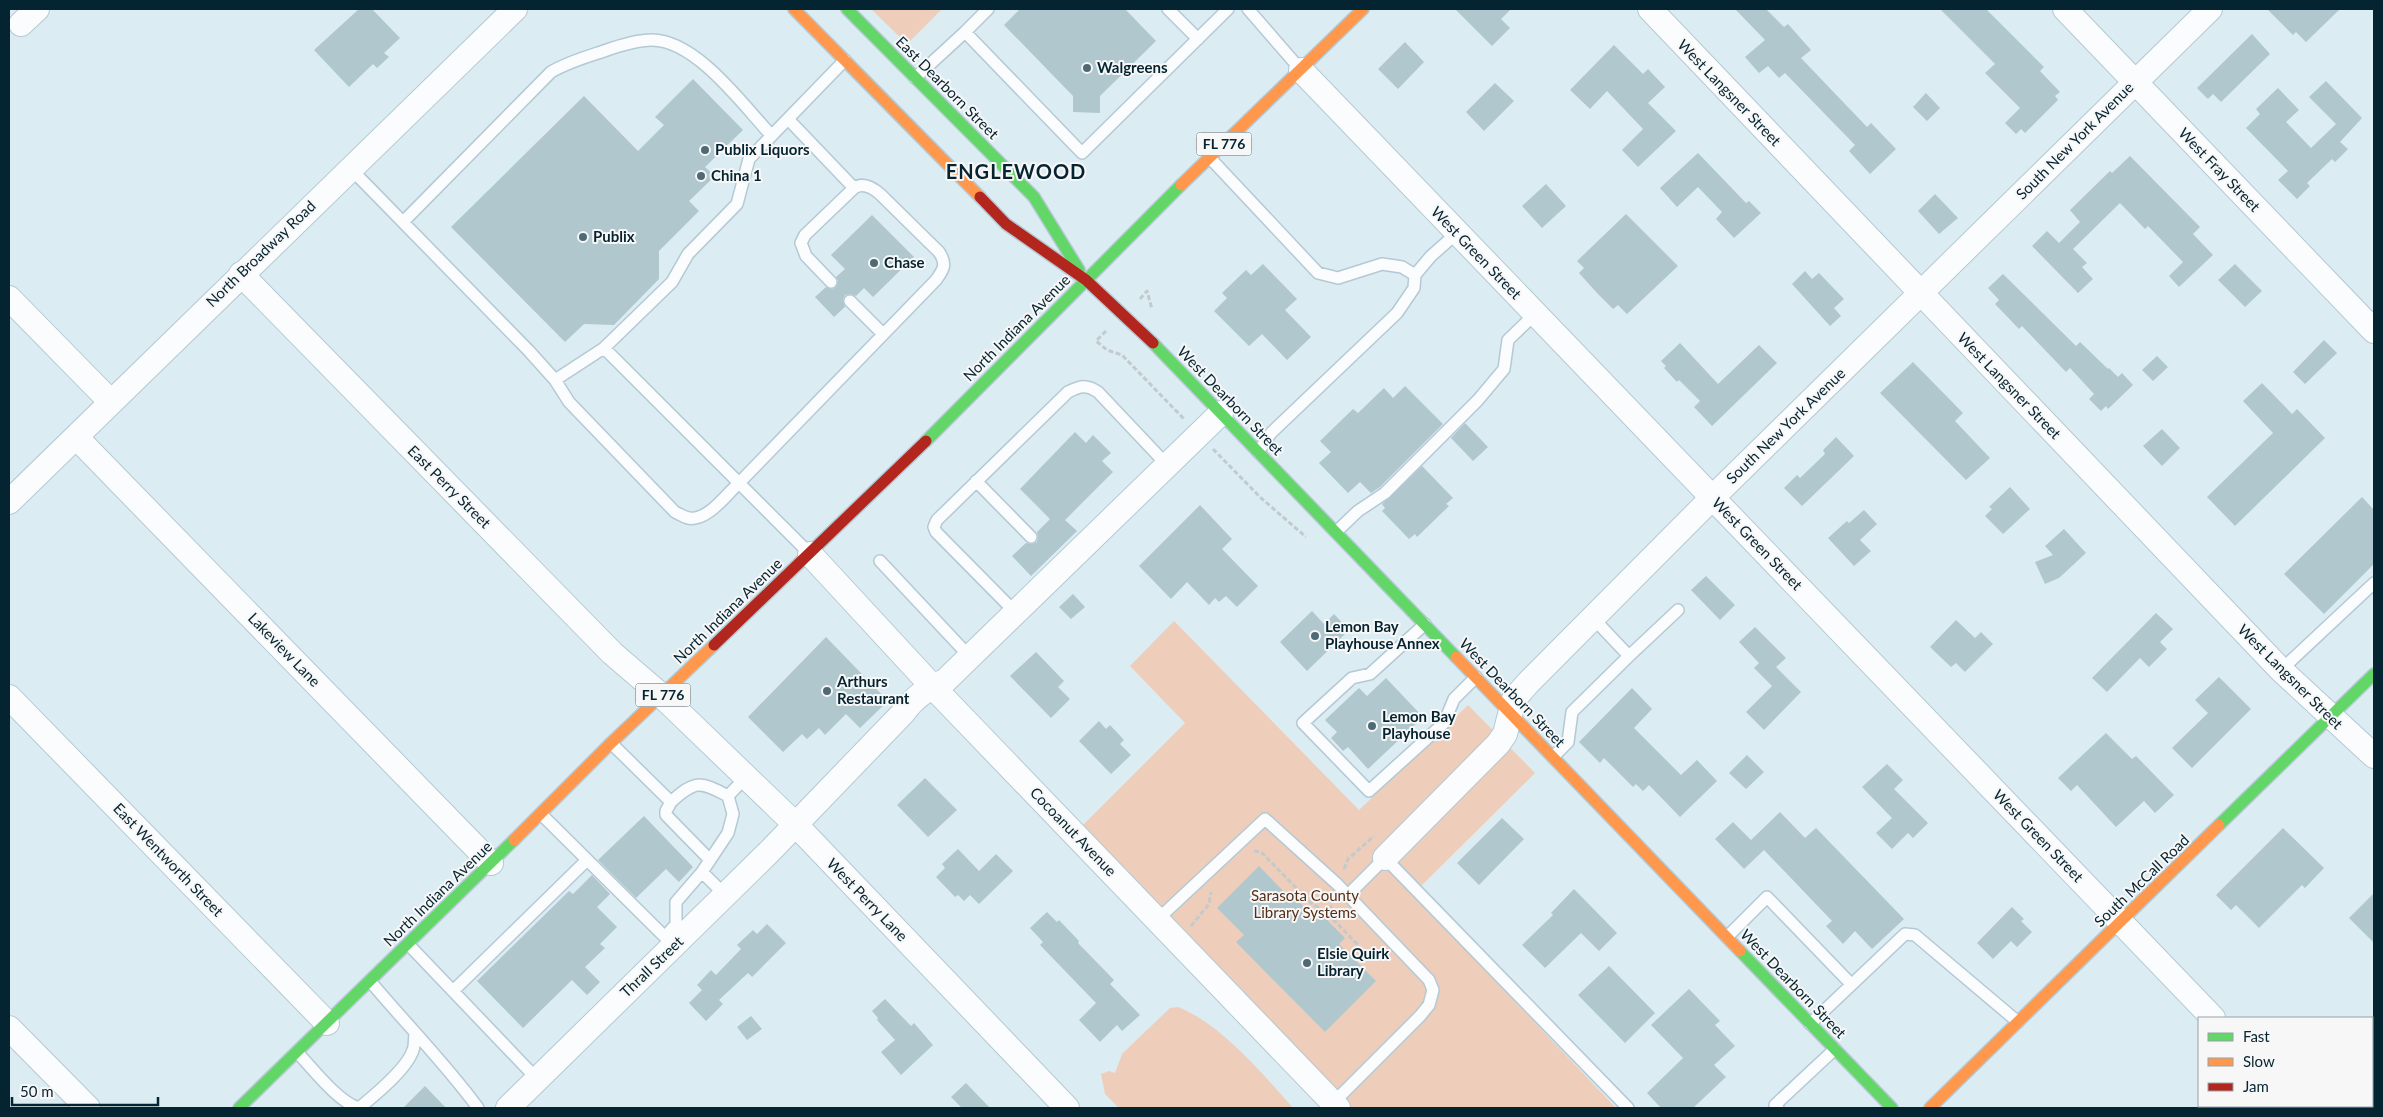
<svg xmlns="http://www.w3.org/2000/svg" width="2383" height="1117" font-family="Lato,sans-serif">
  <style>
    .green { fill: #eecdba }
    .building { fill: #afc7cd }
    .lines { fill: none; stroke-linecap: round; stroke-linejoin: round }
    .lane-casing { stroke: #b4c9d3; stroke-width: 14 }
    .street-casing { stroke: #b4c9d3; stroke-width: 26 }
    .fast-casing { stroke: #b4c9d3; stroke-width: 14 }
    .slow-casing { stroke: #b4c9d3; stroke-width: 14 }
    .jam-casing { stroke: #b4c9d3; stroke-width: 14 }
    .path { stroke: #c2cacd; stroke-width: 3; stroke-dasharray: 5 2.5; stroke-linecap: butt }
    .lane { stroke: #fafcfd; stroke-width: 11 }
    .street { stroke: #fafcfd; stroke-width: 24 }
    .fast { stroke: #63d668; stroke-width: 11 }
    .slow { stroke: #ff974d; stroke-width: 11 }
    .jam { stroke: #b3261e; stroke-width: 11 }
    .poi-dot { fill: #506a75; stroke: #f7f7f7; stroke-width: 2 }
    .labels { text-anchor: middle; stroke-width: 4; stroke-linejoin: round; paint-order: stroke }
    .shield { fill: #f7f7f7; stroke: #4e636c; stroke-width: 1 }
    .shield-label { font-size: 14px; font-weight: bold; fill: #052431 }
    .poi-label { font-size: 15px; font-weight: bold; fill: #052431; stroke: #f7f7f7; text-anchor: start }
    .street-label { font-size: 15px; fill: #052431; stroke: #f7f7f7 }
    .park-label { font-size: 15px; fill: #562e18; stroke: #f7f7f7 }
    .district-label { font-size: 20px; font-weight: bold; letter-spacing: 1px; fill: #052431; stroke: #f7f7f7 }
  </style>
  <rect width="100%" height="100%" fill="#dcecf3"/>
  <!-- green -->
  <path class="green" d="M 871,9 L 942,9 L 907,44 Z
    M 1174,621 L 1359,810 L 1468,705 L 1535,773 L 1413,894 L 1616,1108 L 1350,1108 L 1081,827 L 1185,723 L 1130,666 Z
    M 1178,1007 C 1221,1024 1263,1074 1293,1108 L 1119,1108 L 1105,1094 L 1101,1074 L 1109,1071 L 1115,1073 L 1122,1054 L 1170,1008 Z"/>
  <!-- building -->
  <path class="building" d="M 359,9 L 372,9 L 400,38 L 384,53 L 389,57 L 377,68 L 373,64 L 349,87 L 314,50 Z
    M 1020,9 L 1125,9 L 1156,41 L 1100,96 L 1100,113 L 1073,112 L 1073,96 L 1004,25 Z
    M 1455,9 L 1511,9 L 1501,19 L 1510,28 L 1492,46 Z
    M 1735,9 L 1766,9 L 1784,27 L 1788,24 L 1811,50 L 1801,58 L 1867,127 L 1871,123 L 1896,149 L 1870,174 L 1849,151 L 1855,145 L 1785,73 L 1779,78 L 1768,66 L 1759,73 L 1745,57 L 1765,40 Z
    M 1940,9 L 1986,9 L 2044,67 L 2040,71 L 2060,92 L 2055,96 L 2058,100 L 2025,133 L 2021,129 L 2016,134 L 2005,123 L 2020,108 L 1985,73 L 1995,64 Z
    M 2267,9 L 2340,9 L 2306,42 L 2296,32 L 2293,35 Z
    M 2252,34 L 2270,54 L 2221,102 L 2213,94 L 2208,99 L 2197,88 Z
    M 1405,42 L 1424,62 L 1398,89 L 1378,69 Z
    M 1614,45 L 1643,74 L 1648,69 L 1665,87 L 1648,103 L 1676,131 L 1638,167 L 1622,150 L 1643,129 L 1607,91 L 1590,109 L 1570,90 Z
    M 693,79 L 743,130 L 705,167 L 715,176 L 689,201 L 699,211 L 659,251 L 659,279 L 614,325 L 584,324 L 565,342 L 451,227 L 584,96 L 638,151 L 664,125 L 655,117 Z
    M 2326,81 L 2362,118 L 2340,142 L 2348,149 L 2335,162 L 2332,159 L 2307,183 L 2310,186 L 2297,199 L 2278,180 L 2288,171 L 2246,128 L 2260,114 L 2256,109 L 2278,88 L 2299,110 L 2286,122 L 2311,148 L 2336,124 L 2309,97 Z
    M 1495,83 L 1514,101 L 1484,131 L 1466,112 Z
    M 1926,93 L 1940,108 L 1927,121 L 1913,107 Z
    M 1698,153 L 1746,203 L 1749,201 L 1761,213 L 1734,238 L 1716,219 L 1722,212 L 1698,187 L 1677,207 L 1660,188 Z
    M 2130,156 L 2200,227 L 2193,234 L 2213,255 L 2179,287 L 2169,276 L 2183,262 L 2148,226 L 2145,229 L 2120,203 L 2073,249 L 2087,263 L 2082,267 L 2093,279 L 2078,293 L 2032,246 L 2047,231 L 2059,243 L 2080,222 L 2070,210 L 2110,171 L 2112,173 Z
    M 1546,184 L 1566,206 L 1542,228 L 1522,206 Z
    M 1935,194 L 1958,218 L 1939,234 L 1918,211 Z
    M 1626,214 L 1678,266 L 1627,314 L 1618,305 L 1613,309 L 1597,293 L 1579,273 L 1584,268 L 1577,261 Z
    M 872,215 L 914,257 L 873,297 L 864,288 L 856,296 L 851,294 L 845,295 L 843,300 L 845,307 L 834,317 L 815,297 L 826,287 L 832,289 L 836,287 L 838,281 L 836,277 L 845,269 L 831,255 Z
    M 1263,264 L 1297,299 L 1285,310 L 1311,337 L 1287,360 L 1262,334 L 1249,346 L 1214,311 L 1227,298 L 1222,293 L 1246,270 L 1251,275 Z
    M 2235,264 L 2262,291 L 2245,307 L 2218,280 Z
    M 1805,271 L 1812,279 L 1819,273 L 1844,299 L 1834,308 L 1841,316 L 1830,326 L 1792,284 Z
    M 2003,274 L 2076,346 L 2080,342 L 2108,369 L 2109,368 L 2118,377 L 2122,373 L 2133,385 L 2108,409 L 2106,406 L 2101,411 L 2089,399 L 2094,394 L 2070,368 L 2066,372 L 2022,326 L 2019,329 L 1995,304 L 1999,300 L 1988,288 Z
    M 2324,340 L 2337,353 L 2305,384 L 2293,372 Z
    M 1680,343 L 1718,384 L 1759,345 L 1777,363 L 1712,426 L 1694,407 L 1700,401 L 1679,380 L 1677,382 L 1664,368 L 1666,366 L 1661,361 Z
    M 2157,356 L 2168,367 L 2153,381 L 2142,370 Z
    M 1913,362 L 1963,413 L 1955,421 L 1990,458 L 1966,480 L 1880,393 Z
    M 2262,383 L 2292,414 L 2297,409 L 2325,438 L 2235,526 L 2207,497 L 2273,433 L 2243,401 Z
    M 1405,386 L 1443,424 L 1380,487 L 1371,493 L 1360,482 L 1348,493 L 1319,463 L 1331,452 L 1320,441 L 1353,409 L 1358,413 L 1384,388 L 1393,398 Z
    M 1465,423 L 1488,447 L 1473,461 L 1451,438 Z
    M 2162,429 L 2180,448 L 2162,466 L 2143,446 Z
    M 1075,432 L 1086,443 L 1093,435 L 1111,453 L 1102,461 L 1113,472 L 1065,520 L 1077,531 L 1031,576 L 1012,556 L 1026,543 L 1032,544 L 1037,542 L 1038,536 L 1037,532 L 1050,519 L 1020,489 Z
    M 1836,437 L 1854,456 L 1802,506 L 1784,488 L 1797,475 L 1800,478 L 1825,454 L 1823,450 Z
    M 1422,466 L 1453,498 L 1446,504 L 1449,506 L 1417,537 L 1415,534 L 1409,539 L 1382,511 L 1385,508 L 1382,504 Z
    M 2010,487 L 2030,509 L 2003,534 L 1985,516 L 1992,509 L 1989,507 Z
    M 2362,497 L 2374,510 L 2374,564 L 2324,614 L 2284,574 Z
    M 1200,505 L 1232,539 L 1222,549 L 1258,586 L 1237,607 L 1226,596 L 1219,602 L 1215,598 L 1209,605 L 1187,582 L 1171,599 L 1139,566 Z
    M 1864,510 L 1877,524 L 1860,540 L 1871,551 L 1854,566 L 1828,538 L 1847,521 L 1849,523 Z
    M 2064,529 L 2086,553 L 2059,578 L 2045,584 L 2035,562 L 2053,555 L 2045,546 Z
    M 1706,576 L 1735,605 L 1720,620 L 1691,590 Z
    M 1073,594 L 1085,607 L 1071,619 L 1059,607 Z
    M 1312,611 L 1324,624 L 1334,614 L 1349,630 L 1307,671 L 1280,642 Z
    M 2156,613 L 2173,629 L 2160,642 L 2167,649 L 2149,667 L 2140,658 L 2107,692 L 2092,678 Z
    M 1956,620 L 1975,638 L 1981,632 L 1993,644 L 1965,672 L 1956,663 L 1951,667 L 1930,647 Z
    M 1755,627 L 1786,658 L 1776,667 L 1801,692 L 1764,730 L 1746,712 L 1772,686 L 1754,668 L 1759,663 L 1739,642 Z
    M 826,637 L 888,701 L 860,728 L 846,714 L 825,735 L 819,728 L 807,739 L 802,734 L 783,752 L 748,717 Z
    M 1036,652 L 1064,681 L 1058,687 L 1070,699 L 1051,718 L 1010,676 Z
    M 2219,677 L 2251,709 L 2192,768 L 2172,748 L 2208,713 L 2195,700 Z
    M 1386,678 L 1423,717 L 1368,769 L 1348,747 L 1343,751 L 1331,738 L 1337,732 L 1325,720 L 1359,688 L 1367,696 Z
    M 1632,688 L 1652,709 L 1634,728 L 1681,775 L 1697,760 L 1717,781 L 1680,817 L 1649,785 L 1643,791 L 1636,784 L 1633,787 L 1604,758 L 1600,763 L 1579,742 Z
    M 1099,721 L 1106,729 L 1110,725 L 1124,740 L 1120,744 L 1131,755 L 1111,774 L 1079,741 Z
    M 2106,733 L 2132,759 L 2136,756 L 2174,795 L 2155,813 L 2144,801 L 2116,827 L 2077,785 L 2071,791 L 2058,778 Z
    M 1747,755 L 1764,772 L 1746,789 L 1729,773 Z
    M 1887,764 L 1903,780 L 1894,789 L 1928,823 L 1913,838 L 1908,833 L 1892,849 L 1876,833 L 1892,818 L 1862,787 Z
    M 925,778 L 957,810 L 928,837 L 897,805 Z
    M 1780,812 L 1805,838 L 1816,828 L 1904,919 L 1872,949 L 1855,931 L 1843,944 L 1826,926 L 1832,921 L 1764,850 L 1744,869 L 1715,839 L 1733,822 L 1751,840 Z
    M 644,816 L 693,867 L 679,882 L 666,869 L 636,898 L 598,860 Z
    M 1502,818 L 1524,839 L 1479,885 L 1457,863 Z
    M 2283,828 L 2324,868 L 2305,888 L 2302,885 L 2259,928 L 2236,905 L 2231,910 L 2216,895 Z
    M 958,849 L 979,871 L 996,854 L 1013,871 L 979,904 L 970,895 L 964,901 L 958,895 L 955,897 L 936,877 L 945,868 L 942,864 Z
    M 1259,866 L 1285,893 L 1288,891 L 1313,916 L 1318,911 L 1345,938 L 1339,944 L 1376,981 L 1325,1032 L 1236,942 L 1244,935 L 1217,908 Z
    M 592,875 L 610,894 L 597,907 L 617,927 L 600,944 L 605,948 L 585,967 L 600,982 L 587,995 L 572,980 L 523,1028 L 477,981 L 569,891 L 573,894 Z
    M 1574,889 L 1617,933 L 1599,951 L 1581,933 L 1545,968 L 1522,945 L 1553,915 L 1551,913 Z
    M 2374,893 L 2374,943 L 2349,918 Z
    M 2012,907 L 2024,919 L 2021,921 L 2032,932 L 2017,947 L 2011,941 L 1993,959 L 1977,943 Z
    M 1047,912 L 1057,922 L 1059,920 L 1079,941 L 1078,943 L 1114,980 L 1110,984 L 1140,1015 L 1122,1031 L 1117,1025 L 1100,1042 L 1079,1020 L 1096,1003 L 1040,945 L 1043,942 L 1030,928 Z
    M 767,924 L 786,943 L 752,977 L 748,973 L 719,1000 L 723,1004 L 706,1021 L 689,1003 L 702,990 L 697,985 L 711,970 L 716,975 L 741,949 L 737,945 L 753,930 L 757,934 Z
    M 1609,966 L 1655,1013 L 1625,1043 L 1578,995 Z
    M 1689,989 L 1720,1021 L 1715,1025 L 1735,1046 L 1714,1065 L 1726,1077 L 1693,1108 L 1661,1108 L 1647,1093 L 1683,1058 L 1651,1025 Z
    M 885,999 L 911,1026 L 914,1023 L 933,1045 L 901,1075 L 881,1052 L 895,1040 L 877,1020 L 878,1018 L 872,1011 Z
    M 751,1016 L 762,1029 L 747,1040 L 737,1027 Z
    M 966,1083 L 990,1108 L 962,1108 L 951,1097 Z
    M 425,1086 L 446,1108 L 403,1108 Z"/>
  <g class="lines">
    <!-- lane casing -->
    <g class="lane-casing">
      <path id="lane" d="M 1168,9 L 1198,39
        M 1248,9 L 1301,70
        M 965,32 L 988,9
        M 915,78 L 965,32 L 1082,153 L 1228,9
        M 788,119 L 854,188
        M 1210,158 L 1318,273 L 1338,278 L 1382,264 L 1402,267 L 1415,275
        M 350,168 L 529,351 L 555,380 L 569,402 L 675,512 C 682,515 687,520 695,518 C 711,516 728,493 739,483 L 936,280 C 944,269 947,264 939,252 L 880,194 C 873,188 863,182 854,188 L 805,235 L 801,243 L 806,256 L 831,282
        M 403,222 L 551,72 C 568,62 586,57 604,51 C 618,46 637,40 652,40 C 696,40 743,105 771,135
        M 850,301 L 883,334
        M 604,348 L 810,554
        M 555,380 L 604,348 L 672,282 L 688,254 L 737,204 L 749,159 L 845,60
        M 1258,452 L 1271,433 L 1397,313 L 1414,288 L 1415,275 L 1431,256 L 1457,233
        M 976,481 L 1031,537
        M 1336,532 L 1358,511 L 1385,493 L 1478,400 L 1504,369 L 1508,340 L 1535,314
        M 880,561 L 970,657
        M 1016,613 L 936,532 L 934,527 L 937,520 L 1068,392 C 1080,386 1086,384 1098,392 L 1168,466
        M 1593,618 L 1629,656 L 1678,610
        M 1425,624 L 1370,674 L 1352,678 L 1303,723 L 1369,791 L 1444,723 L 1454,699 L 1476,677
        M 2281,670 L 2374,583
        M 611,743 L 671,802 L 666,811 L 666,815 L 710,860
        M 1553,757 L 1568,742 L 1572,712 L 1629,656
        M 671,802 C 695,780 700,781 728,796
        M 541,814 L 669,941
        M 702,872 L 725,895
        M 1348,895 L 1385,858 L 1628,1108
        M 1157,920 L 1265,819 L 1337,884 L 1429,980 L 1433,990 L 1429,1005 L 1420,1016 L 1333,1103
        M 665,937 L 676,924 L 676,902 L 702,872 L 728,833 L 733,814 L 728,796 L 746,777
        M 1727,937 L 1767,897 L 1851,984
        M 408,944 L 537,1079
        M 370,981 C 406,1024 445,1063 478,1108
        M 453,991 L 586,861
        M 1810,1024 L 1905,934 L 1915,935 L 2018,1022
        M 297,1052 C 312,1068 339,1103 359,1108 C 375,1095 407,1069 413,1050 C 415,1046 414,1039 415,1034
        M 1778,1108 L 1775,1105 L 1835,1049"/>
    </g>
    <!-- street casing -->
    <g class="street-casing">
      <path id="street" d="M 1650,9 L 2281,670 L 2374,756
        M 2065,9 L 2374,331
        M 21,24 L 37,9
        M 1301,70 L 2213,1018
        M 241,274 L 612,653 L 662,696 L 796,825 L 1067,1108
        M 9,298 L 110,401
        M 76,437 L 491,863
        M 9,502 L 515,9
        M 810,554 L 932,686 L 1338,1108
        M 9,697 L 327,1023
        M 1385,858 L 1498,744 L 1505,734 L 1514,699 L 1528,683 L 1712,498 L 2210,9
        M 9,1028 L 88,1108
        M 2298,1106 L 2300,1108
        M 508,1108 L 771,850 L 903,713 C 914,697 927,688 945,681 L 1221,413"/>
    </g>
    <!-- fast casing -->
    <g class="fast-casing">
      <path id="fast" d="M 847,9 L 1034,197 L 1079,270
        M 1153,343 L 1456,657
        M 926,441 L 1181,185
        M 2219,825 L 2374,674
        M 1740,951 L 1892,1108
        M 239,1108 L 514,840"/>
    </g>
    <!-- slow casing -->
    <g class="slow-casing">
      <path id="slow" d="M 794,9 L 980,197
        M 1181,185 L 1363,9
        M 1456,657 L 1740,951
        M 514,840 L 611,743 L 714,645
        M 1930,1108 L 2219,825"/>
    </g>
    <!-- jam casing -->
    <g class="jam-casing">
      <path id="jam" d="M 980,197 L 1006,224 L 1086,280 L 1153,343
        M 714,645 L 926,441"/>
    </g>
    <!-- path -->
    <path class="path" d="M 1140,299 L 1147,291 L 1152,309
      M 1106,331 L 1096,341 L 1107,350 L 1122,355 L 1184,419
      M 1213,449 L 1261,498 L 1306,537
      M 1254,851 L 1261,852 L 1310,902 L 1330,916
      M 1344,869 L 1348,859 L 1374,836
      M 1332,898 L 1330,916 L 1359,946
      M 1191,926 L 1209,904 L 1211,892"/>
    <!-- lane -->
    <use href="#lane" class="lane"/>
    <!-- street -->
    <use href="#street" class="street"/>
    <!-- fast -->
    <use href="#fast" class="fast"/>
    <!-- slow -->
    <use href="#slow" class="slow"/>
    <!-- jam -->
    <use href="#jam" class="jam"/>
  </g>
  <!-- markers -->
  <g class="poi-dot">
    <circle cx="1087" cy="68" r="5"/>
    <circle cx="705" cy="150" r="5"/>
    <circle cx="701" cy="176" r="5"/>
    <circle cx="583" cy="237" r="5"/>
    <circle cx="874" cy="263" r="5"/>
    <circle cx="1315" cy="636" r="5"/>
    <circle cx="827" cy="691" r="5"/>
    <circle cx="1372" cy="726" r="5"/>
    <circle cx="1307" cy="963" r="5"/>
  </g>
  <g class="labels">
    <!-- shield labels -->
    <g class="shield">
      <rect x="1196.5" y="132.5" width="55" height="23" rx="4"/>
      <rect x="635.5" y="683.5" width="55" height="23" rx="4"/>
    </g>
    <g class="shield-label">
      <text x="1224" y="149">FL 776</text>
      <text x="663" y="700">FL 776</text>
    </g>
    <!-- poi labels -->
    <g class="poi-label">
      <text x="1097" y="73">Walgreens</text>
      <text x="715" y="155">Publix Liquors</text>
      <text x="711" y="181">China 1</text>
      <text x="593" y="242">Publix</text>
      <text x="884" y="268">Chase</text>
      <text x="1325" y="632">Lemon Bay<tspan x="1325" dy="17">Playhouse Annex</tspan></text>
      <text x="837" y="687">Arthurs<tspan x="837" dy="17">Restaurant</tspan></text>
      <text x="1382" y="722">Lemon Bay<tspan x="1382" dy="17">Playhouse</tspan></text>
      <text x="1317" y="959">Elsie Quirk<tspan x="1317" dy="17">Library</tspan></text>
    </g>
    <!-- street labels -->
    <g class="street-label">
      <text transform="translate(947 88) rotate(45)" y="5">East Dearborn Street</text>
      <text transform="translate(1729 93) rotate(46)" y="5">West Langsner Street</text>
      <text transform="translate(2075 141) rotate(-45)" y="5">South New York Avenue</text>
      <text transform="translate(2219 170) rotate(46)" y="5">West Fray Street</text>
      <text transform="translate(1476 253) rotate(46)" y="5">West Green Street</text>
      <text transform="translate(261 254) rotate(-44)" y="5">North Broadway Road</text>
      <text transform="translate(1017 328) rotate(-45)" y="5">North Indiana Avenue</text>
      <text transform="translate(2009 386) rotate(46)" y="5">West Langsner Street</text>
      <text transform="translate(1230 401) rotate(46)" y="5">West Dearborn Street</text>
      <text transform="translate(1786 426) rotate(-44)" y="5">South New York Avenue</text>
      <text transform="translate(449 487) rotate(45)" y="5">East Perry Street</text>
      <text transform="translate(1757 544) rotate(46)" y="5">West Green Street</text>
      <text transform="translate(728 611) rotate(-44)" y="5">North Indiana Avenue</text>
      <text transform="translate(284 650) rotate(46)" y="5">Lakeview Lane</text>
      <text transform="translate(2290 677) rotate(45)" y="5">West Langsner Street</text>
      <text transform="translate(1512 693) rotate(46)" y="5">West Dearborn Street</text>
      <text transform="translate(1073 832) rotate(46)" y="5">Cocoanut Avenue</text>
      <text transform="translate(2038 836) rotate(46)" y="5">West Green Street</text>
      <text transform="translate(168 860) rotate(46)" y="5">East Wentworth Street</text>
      <text transform="translate(2142 881) rotate(-44)" y="5">South McCall Road</text>
      <text transform="translate(438 894) rotate(-44)" y="5">North Indiana Avenue</text>
      <text transform="translate(867 900) rotate(46)" y="5">West Perry Lane</text>
      <text transform="translate(652 967) rotate(-44)" y="5">Thrall Street</text>
      <text transform="translate(1793 984) rotate(46)" y="5">West Dearborn Street</text>
    </g>
    <!-- park labels -->
    <g class="park-label">
      <text x="1305" y="901">Sarasota County<tspan x="1305" dy="17">Library Systems</tspan></text>
    </g>
    <!-- district labels -->
    <g class="district-label">
      <text x="1016" y="179">ENGLEWOOD</text>
    </g>
  </g>
  <!-- border -->
  <rect width="2383" height="1117" fill="none" stroke="#052431" stroke-width="20"/>
  <!-- legend -->
  <rect x="2198" y="1017" width="175" height="90" fill="#f7f7f7" stroke="#96a3a8"/>
  <rect x="2208" y="1033" width="25" height="8" fill="#63d668" stroke="#96a3a8"/>
  <text x="2243" y="1042" font-size="15" fill="#052431">Fast</text>
  <rect x="2208" y="1058" width="25" height="8" fill="#ff974d" stroke="#96a3a8"/>
  <text x="2243" y="1067" font-size="15" fill="#052431">Slow</text>
  <rect x="2208" y="1083" width="25" height="8" fill="#b3261e" stroke="#96a3a8"/>
  <text x="2243" y="1092" font-size="15" fill="#052431">Jam</text>
  <!-- scale -->
  <path d="M12 1097v8h146v-8" fill="none" stroke="#052431" stroke-width="2.5"/>
  <text x="20" y="1097" font-size="15" fill="#052431" stroke="#f7f7f7" stroke-width="4" paint-order="stroke">50 m</text>
</svg>
